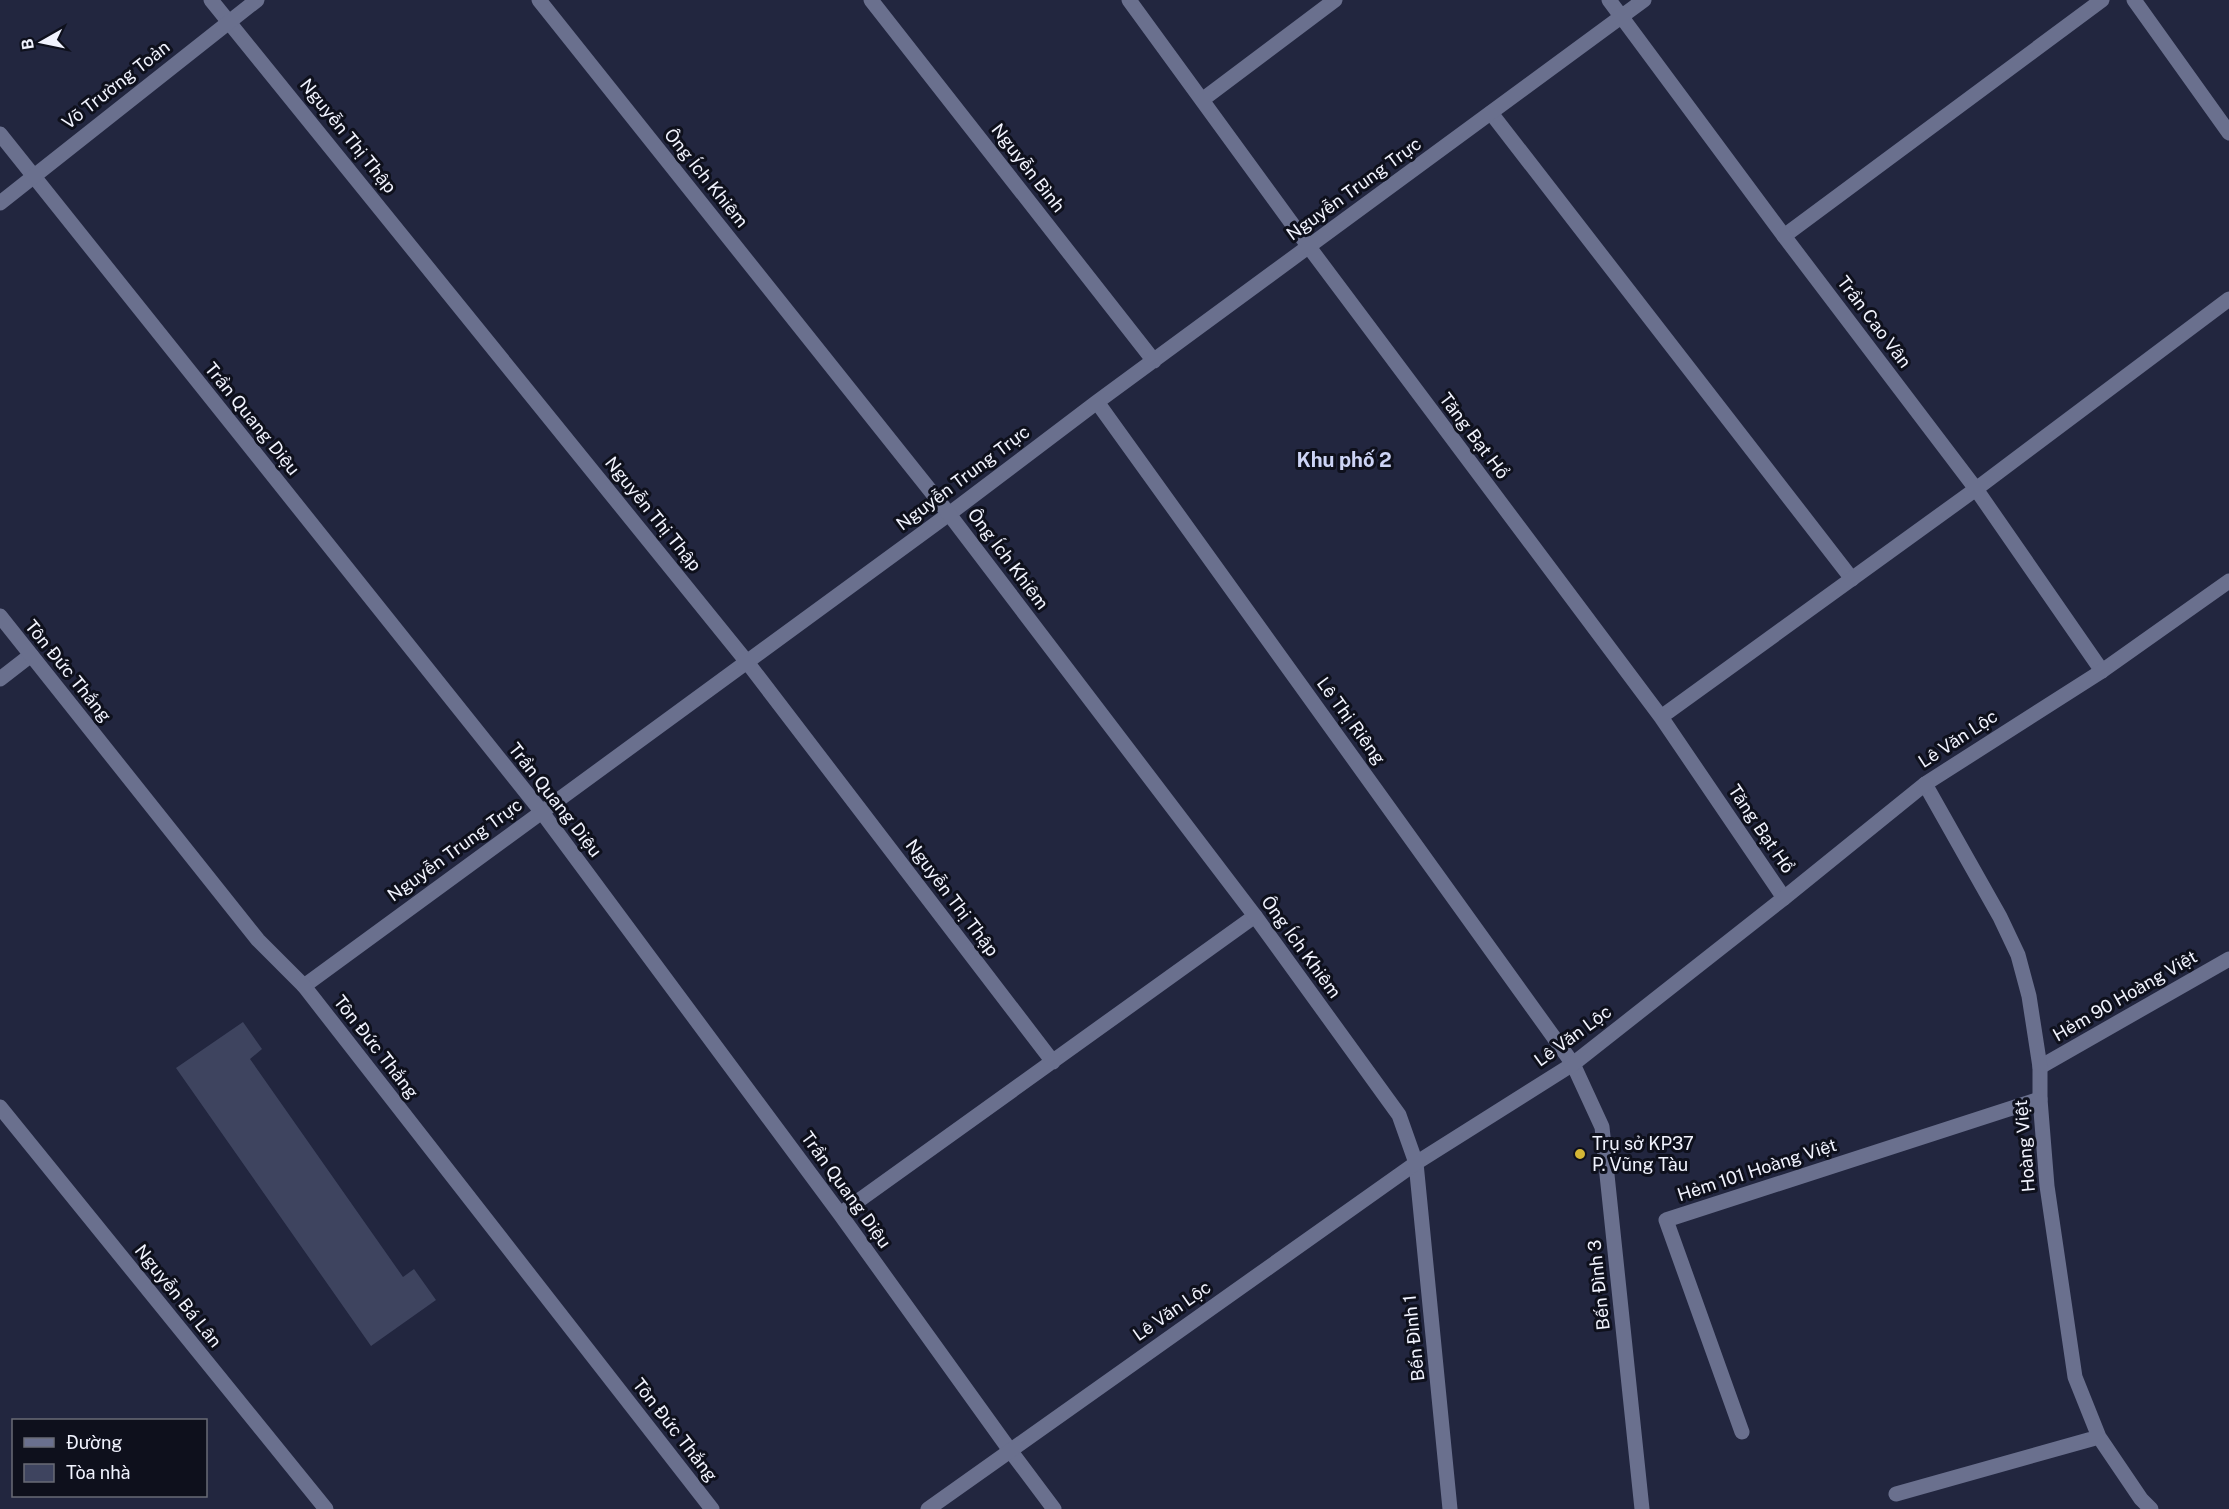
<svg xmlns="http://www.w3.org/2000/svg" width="2229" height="1509" font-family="'Public Sans',sans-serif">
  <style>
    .building { fill: #3e445f }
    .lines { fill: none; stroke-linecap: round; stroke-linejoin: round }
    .service { stroke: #6a708e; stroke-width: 15 }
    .minor { stroke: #6a708e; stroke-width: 15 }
    .tertiary { stroke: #6a708e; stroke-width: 15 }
    .poi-dot { fill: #d4b635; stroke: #0e101c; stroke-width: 2 }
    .labels { text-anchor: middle; stroke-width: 6; stroke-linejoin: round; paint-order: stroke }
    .street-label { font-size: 18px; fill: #f1f3fe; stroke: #0e101c }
    .poi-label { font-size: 18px; fill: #f1f3fe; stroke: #0e101c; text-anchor: start }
    .neighbourhood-label { font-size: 20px; font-weight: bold; fill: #cdd4f5; stroke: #0e101c }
  </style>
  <rect width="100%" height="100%" fill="#22263f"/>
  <!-- building -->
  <path class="building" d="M 243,1022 L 262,1049 L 250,1059 L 403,1277 L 414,1269 L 436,1300 L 371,1346 L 176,1068 Z"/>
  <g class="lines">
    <!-- service -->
    <path class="service" d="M 1491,113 L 1852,579
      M 1784,236 L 2102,0
      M 2040,1067 L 2229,959
      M 1742,1432 L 1666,1220 L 2040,1099"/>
    <!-- minor -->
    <path class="minor" d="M 211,0 L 747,662 L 1053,1062
      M 871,0 L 1154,361
      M 1129,0 L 1309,247 L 1661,717 L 1784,898
      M 1609,0 L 1784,236 L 1976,489 L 2102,671
      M 2134,0 L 2229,133
      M 1202,100 L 1335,0
      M 0,134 L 541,811 L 840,1214 L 1009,1449 L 1054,1509
      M 1097,402 L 1573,1064 L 1602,1127 L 1642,1509
      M 0,679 L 31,655
      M 1661,717 L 1976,489 L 2229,299
      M 1925,784 L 2000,917 L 2018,955 L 2029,996 L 2040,1067 L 2040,1099 L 2047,1186 L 2075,1377 L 2099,1437 L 2141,1499 L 2151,1509
      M 304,986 L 949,514 L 1097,402 L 1644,0
      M 0,1107 L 326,1509
      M 1416,1163 L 1450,1509
      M 840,1214 L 1255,916
      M 1896,1494 L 2099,1437"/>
    <!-- tertiary -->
    <path class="tertiary" d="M 539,0 L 949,514 L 1255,916 L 1399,1115 L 1416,1163
      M 0,203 L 257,0
      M 0,616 L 258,940 L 304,986 L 712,1509
      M 928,1509 L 1416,1163 L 1573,1064 L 1784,898 L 1925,784 L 2102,671 L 2229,581"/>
  </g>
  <!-- markers -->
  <circle class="poi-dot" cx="1580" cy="1154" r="6"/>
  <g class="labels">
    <!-- street labels -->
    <g class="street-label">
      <text transform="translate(116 85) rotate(-38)" y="6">Võ Trường Toản</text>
      <text transform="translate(348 136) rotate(51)" y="6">Nguyễn Thị Thập</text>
      <text transform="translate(1028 168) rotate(52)" y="6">Nguyễn Bình</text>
      <text transform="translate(706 178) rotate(51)" y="6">Ông Ích Khiêm</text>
      <text transform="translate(1354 189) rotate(-36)" y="6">Nguyễn Trung Trực</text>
      <text transform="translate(1874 322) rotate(53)" y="6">Trần Cao Vân</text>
      <text transform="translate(252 419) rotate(51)" y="6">Trần Quang Diệu</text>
      <text transform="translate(1474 436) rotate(53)" y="6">Tăng Bạt Hổ</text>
      <text transform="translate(963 478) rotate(-37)" y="6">Nguyễn Trung Trực</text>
      <text transform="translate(653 514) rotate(51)" y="6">Nguyễn Thị Thập</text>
      <text transform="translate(1008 559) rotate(53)" y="6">Ông Ích Khiêm</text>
      <text transform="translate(68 671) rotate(51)" y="6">Tôn Đức Thắng</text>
      <text transform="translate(1351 721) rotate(54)" y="6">Lê Thị Riêng</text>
      <text transform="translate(1958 739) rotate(-33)" y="6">Lê Văn Lộc</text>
      <text transform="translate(555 800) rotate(52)" y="6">Trần Quang Diệu</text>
      <text transform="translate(1761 829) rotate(56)" y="6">Tăng Bạt Hổ</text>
      <text transform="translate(455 850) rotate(-36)" y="6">Nguyễn Trung Trực</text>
      <text transform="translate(952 898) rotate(53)" y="6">Nguyễn Thị Thập</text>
      <text transform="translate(1301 947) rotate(54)" y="6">Ông Ích Khiêm</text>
      <text transform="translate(2125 996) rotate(-30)" y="6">Hẻm 90 Hoàng Việt</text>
      <text transform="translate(1573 1036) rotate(-36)" y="6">Lê Văn Lộc</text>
      <text transform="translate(376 1047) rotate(52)" y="6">Tôn Đức Thắng</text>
      <text transform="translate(2025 1146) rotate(-95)" y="6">Hoàng Việt</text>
      <text transform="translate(1757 1170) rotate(-18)" y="6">Hẻm 101 Hoàng Việt</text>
      <text transform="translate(846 1190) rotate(54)" y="6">Trần Quang Diệu</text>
      <text transform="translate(1599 1285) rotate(-96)" y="6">Bến Đình 3</text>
      <text transform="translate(178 1296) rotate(51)" y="6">Nguyễn Bá Lân</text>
      <text transform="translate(1172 1311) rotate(-35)" y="6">Lê Văn Lộc</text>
      <text transform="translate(1414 1338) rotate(-96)" y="6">Bến Đình 1</text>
      <text transform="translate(675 1430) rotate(52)" y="6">Tôn Đức Thắng</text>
    </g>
    <!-- poi labels -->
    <g class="poi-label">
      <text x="1592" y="1150">Trụ sở KP37<tspan x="1592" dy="21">P. Vũng Tàu</tspan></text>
    </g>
    <!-- neighbourhood labels -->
    <g class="neighbourhood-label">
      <text x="1344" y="467">Khu phố 2</text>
    </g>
  </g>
  <!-- legend -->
  <rect x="12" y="1419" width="195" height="78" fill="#0e101c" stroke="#696b76" stroke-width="1.5"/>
  <rect x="24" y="1438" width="30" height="9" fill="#6a708e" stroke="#696b76" stroke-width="1.5"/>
  <text x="66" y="1449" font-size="18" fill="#f1f3fe">Đường</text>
  <rect x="24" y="1464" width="30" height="18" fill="#3e445f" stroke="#696b76" stroke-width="1.5"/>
  <text x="66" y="1479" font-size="18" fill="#f1f3fe">Tòa nhà</text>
  <!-- north arrow -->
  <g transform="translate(42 42) rotate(261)" stroke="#0e101c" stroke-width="4.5" paint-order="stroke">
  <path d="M0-4.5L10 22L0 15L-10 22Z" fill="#f1f3fe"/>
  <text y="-9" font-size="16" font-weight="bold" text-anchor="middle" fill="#f1f3fe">B</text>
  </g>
</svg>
